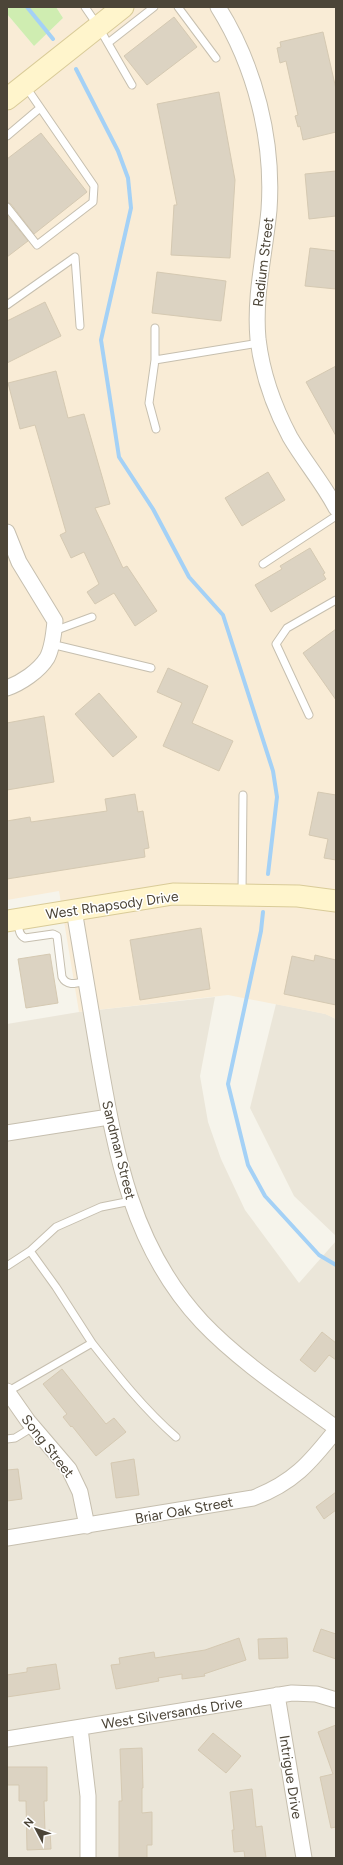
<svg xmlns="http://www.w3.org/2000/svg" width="343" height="1865" font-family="Figtree,sans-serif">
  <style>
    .residential { fill: #ebe6d9 }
    .commercial { fill: #f9ecd6 }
    .green { fill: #cfedb1 }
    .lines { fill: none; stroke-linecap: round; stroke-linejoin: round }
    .stream { stroke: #a4d1f6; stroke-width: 4 }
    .building { fill: #dcd3c2; stroke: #d5c9b2 }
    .lane-casing { stroke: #c6bfaf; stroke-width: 9 }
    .street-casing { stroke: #c6bfaf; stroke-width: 17 }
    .secondary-casing { stroke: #d9cb98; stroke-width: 23 }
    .lane { stroke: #fff; stroke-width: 7 }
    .street { stroke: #fff; stroke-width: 15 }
    .secondary { stroke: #fff5cc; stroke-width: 21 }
    .labels { text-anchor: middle; stroke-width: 3; stroke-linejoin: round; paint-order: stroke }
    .street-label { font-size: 14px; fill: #4c4538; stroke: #fff }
  </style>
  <rect width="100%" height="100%" fill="#f6f4eb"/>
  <!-- residential -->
  <path class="residential" d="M 215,997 L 200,1076 L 208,1122 L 221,1159 L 245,1210 L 299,1283 L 336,1241 L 336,1858 L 7,1858 L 7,1024 L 79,1012 Z
    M 276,1004 L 326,1014 L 336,1019 L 336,1236 L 294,1196 L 250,1108 Z"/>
  <!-- commercial -->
  <path class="commercial" d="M 56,7 L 336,7 L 336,1019 L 325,1014 L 228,995 L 79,1012 L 59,891 L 7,900 L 7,14 L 34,46 L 63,18 Z"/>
  <!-- green -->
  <path class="green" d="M 7,7 L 56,7 L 63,18 L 34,46 L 7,14 Z"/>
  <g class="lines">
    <!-- stream -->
    <path class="stream" d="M 27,7 L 53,39
      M 76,69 L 118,151 L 128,178 L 131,208 L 101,340 L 119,457 L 153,509 L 189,577 L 223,615 L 273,771 L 277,797 L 268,874
      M 263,912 L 261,931 L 228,1084 L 248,1165 L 265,1196 L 319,1255 L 336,1265"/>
  </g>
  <!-- building -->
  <path class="building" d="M 174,17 L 197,47 L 147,85 L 124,56 Z
    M 323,32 L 336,89 L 336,132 L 303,140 L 300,126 L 298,127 L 295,116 L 298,115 L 286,61 L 280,63 L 277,48 L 281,47 L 280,42 Z
    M 219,92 L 235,180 L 230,258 L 171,255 L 174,205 L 177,205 L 157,104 Z
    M 41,133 L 87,192 L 34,234 L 11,204 L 7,202 L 7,159 Z
    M 336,171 L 336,216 L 309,219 L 305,174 Z
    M 7,215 L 28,241 L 7,257 Z
    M 310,248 L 336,251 L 336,289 L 305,286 Z
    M 157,272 L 226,281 L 221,321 L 152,313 Z
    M 45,302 L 61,336 L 7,363 L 7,321 Z
    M 336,366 L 336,436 L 306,382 Z
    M 56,371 L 68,418 L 84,414 L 110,504 L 95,508 L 123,568 L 127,566 L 157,611 L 135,626 L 114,593 L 95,604 L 87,592 L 99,584 L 84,552 L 71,558 L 60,535 L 66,532 L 35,425 L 20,429 L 8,383 Z
    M 268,472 L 285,500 L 242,526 L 225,498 Z
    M 310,548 L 325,573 L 323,574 L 326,579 L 271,612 L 255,585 L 282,569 L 280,566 Z
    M 336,629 L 336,700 L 303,653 Z
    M 168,668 L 208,686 L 192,723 L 233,741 L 219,771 L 163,746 L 182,703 L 157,692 Z
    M 99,693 L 137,737 L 113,757 L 75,714 Z
    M 44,716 L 54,782 L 7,790 L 7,723 Z
    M 318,792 L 336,795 L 336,860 L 324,858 L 328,839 L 309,835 Z
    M 135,794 L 138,812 L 143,811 L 149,848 L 144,849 L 145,857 L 7,879 L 7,821 L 30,817 L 31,822 L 107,811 L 105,799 Z
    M 201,928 L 210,989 L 140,1000 L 130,940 Z
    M 50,954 L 58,1003 L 26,1008 L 18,959 Z
    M 315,955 L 336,960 L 336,1005 L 284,994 L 292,956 L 314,961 Z
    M 322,1332 L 336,1343 L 336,1360 L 329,1355 L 315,1372 L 300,1360 Z
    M 62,1369 L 106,1424 L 114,1418 L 126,1432 L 96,1456 L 72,1426 L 71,1427 L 63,1417 L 67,1414 L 43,1384 Z
    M 134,1459 L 139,1495 L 116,1498 L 111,1463 Z
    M 18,1469 L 22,1499 L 7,1501 L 7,1470 Z
    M 336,1492 L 336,1510 L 324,1519 L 316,1507 Z
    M 321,1629 L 336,1634 L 336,1659 L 313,1651 Z
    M 239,1638 L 246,1660 L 204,1674 L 205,1676 L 182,1679 L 182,1674 L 158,1678 L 159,1681 L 116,1689 L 111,1665 L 120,1664 L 119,1658 L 154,1652 L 155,1658 L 205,1650 Z
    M 287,1638 L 288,1658 L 259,1659 L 258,1639 Z
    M 56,1664 L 60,1689 L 7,1697 L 7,1675 L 27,1672 L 27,1668 Z
    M 336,1725 L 336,1827 L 331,1828 L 320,1777 L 333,1774 L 318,1732 Z
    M 213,1733 L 241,1756 L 226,1773 L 198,1750 Z
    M 142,1748 L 143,1788 L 142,1788 L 142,1813 L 152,1812 L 152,1845 L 147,1845 L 147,1858 L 119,1858 L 119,1801 L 122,1801 L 120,1749 Z
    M 7,1767 L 47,1767 L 47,1801 L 44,1801 L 45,1831 L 50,1830 L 51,1849 L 27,1850 L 26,1801 L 19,1801 L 19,1785 L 7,1785 Z
    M 252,1789 L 256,1827 L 262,1826 L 266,1858 L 245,1858 L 244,1851 L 234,1852 L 232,1830 L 234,1830 L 230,1792 Z"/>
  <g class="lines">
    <!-- lane casing -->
    <g class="lane-casing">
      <path id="lane" d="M 85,7 L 98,26 L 132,85
        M 178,7 L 216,58
        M 108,43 L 154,7
        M 7,136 L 40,108
        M 7,207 L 37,245 L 93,202 L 94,186 L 26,87
        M 7,305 L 75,257 L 80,326
        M 155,328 L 155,360 L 149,403 L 156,429
        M 155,360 L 259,343
        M 263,564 L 336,516
        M 54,631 L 92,617
        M 51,644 L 151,668
        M 309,715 L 276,644 L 287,628 L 336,600
        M 242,893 L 243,795
        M 18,921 C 19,927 18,935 25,938 L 53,934 L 57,936 L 62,977 C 67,987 77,983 86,981
        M 7,1266 L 30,1251
        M 92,1343 C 118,1376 144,1409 176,1437
        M 7,1392 L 92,1343 L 56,1287 L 30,1251 L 56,1227 L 101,1207 L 131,1201
        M 7,1439 L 15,1438 L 33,1427"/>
    </g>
    <!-- street casing -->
    <g class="street-casing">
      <path id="street" d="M 218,7 C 255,66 274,140 269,210 C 265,253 254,295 258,339 C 262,373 274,407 290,437 C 304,461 323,483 336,508
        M 7,532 L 19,562 L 55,621 C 54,632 52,649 47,658 C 39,671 21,683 7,688
        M 74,910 C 82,959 91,1009 99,1058 C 116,1155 132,1247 202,1322 C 241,1363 291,1395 336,1428
        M 7,1133 L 109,1117
        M 7,1391 L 28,1421 L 69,1469 L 80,1492 L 87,1526
        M 7,1538 L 253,1498 C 293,1483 310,1463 336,1430
        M 277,1695 L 304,1858
        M 80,1728 L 88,1796 L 88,1858
        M 7,1739 L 292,1693 L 316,1694 L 336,1700"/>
    </g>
    <!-- secondary casing -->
    <g class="secondary-casing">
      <path id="secondary" d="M 7,99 L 123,7
        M 7,921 L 173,894 L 298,896 L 336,901"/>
    </g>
    <!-- lane -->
    <use href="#lane" class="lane"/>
    <!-- street -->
    <use href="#street" class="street"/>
    <!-- secondary -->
    <use href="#secondary" class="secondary"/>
  </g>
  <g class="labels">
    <!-- street labels -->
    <g class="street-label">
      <text transform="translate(263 262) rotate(-83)" y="5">Radium Street</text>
      <text transform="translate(112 905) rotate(-8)" y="5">West Rhapsody Drive</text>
      <text transform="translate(119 1150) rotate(76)" y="5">Sandman Street</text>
      <text transform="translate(48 1446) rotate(52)" y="5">Song Street</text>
      <text transform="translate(184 1510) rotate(-10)" y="5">Briar Oak Street</text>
      <text transform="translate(172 1713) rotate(-9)" y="5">West Silversands Drive</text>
      <text transform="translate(291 1777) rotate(81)" y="5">Intrigue Drive</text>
    </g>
  </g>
  <!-- border -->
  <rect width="343" height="1865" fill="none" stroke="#4c4538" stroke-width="16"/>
  <!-- north arrow -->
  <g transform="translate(36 1829) rotate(311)" stroke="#ffffff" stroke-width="3" paint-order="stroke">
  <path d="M0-3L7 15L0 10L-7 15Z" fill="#4c4538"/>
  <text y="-6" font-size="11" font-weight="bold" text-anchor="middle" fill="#4c4538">N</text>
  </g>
</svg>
